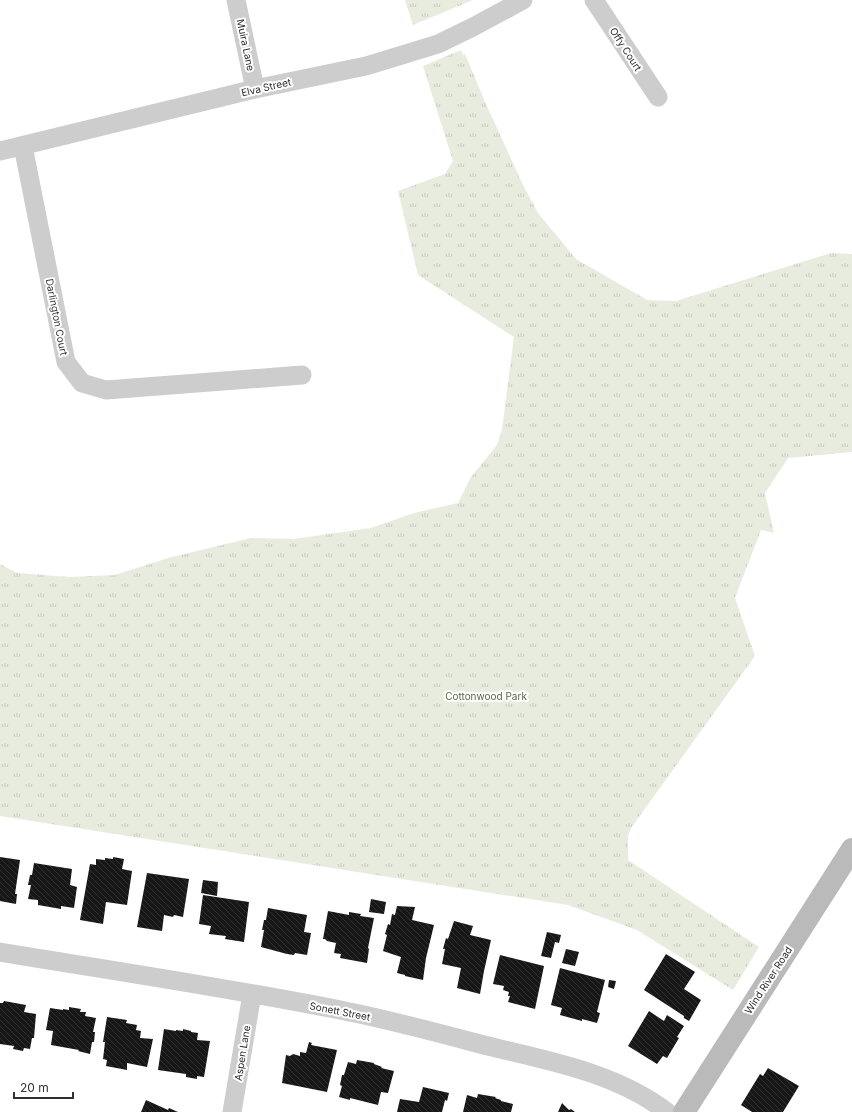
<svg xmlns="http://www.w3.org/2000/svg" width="852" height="1112" font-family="Inter,sans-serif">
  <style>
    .park { fill: url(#park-tufts) }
    .building { fill: url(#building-back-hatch) }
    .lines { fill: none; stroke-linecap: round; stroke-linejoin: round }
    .street { stroke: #cdcdcd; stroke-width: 19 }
    .secondary { stroke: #bababa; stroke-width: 22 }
    .labels { text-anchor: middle; stroke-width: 4; stroke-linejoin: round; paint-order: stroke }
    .street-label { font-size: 10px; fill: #303030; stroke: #fff }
    .park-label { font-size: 10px; fill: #566a3f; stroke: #fff }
  </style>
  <defs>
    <pattern id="park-tufts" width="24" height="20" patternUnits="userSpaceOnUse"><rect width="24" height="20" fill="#e7ecdf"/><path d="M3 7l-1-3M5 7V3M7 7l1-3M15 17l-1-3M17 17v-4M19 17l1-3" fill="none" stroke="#c6cbc0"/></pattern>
    <pattern id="building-back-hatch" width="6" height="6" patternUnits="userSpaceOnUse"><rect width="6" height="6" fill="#171717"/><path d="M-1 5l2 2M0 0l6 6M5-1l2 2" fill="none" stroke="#303030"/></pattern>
  </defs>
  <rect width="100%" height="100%" fill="#fff"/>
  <!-- park -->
  <path class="park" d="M 405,0 L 473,0 L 413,25 Z
    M 461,50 L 463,55 L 465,54 L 485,102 L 523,185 L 538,213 L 576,259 L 647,300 L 676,301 L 831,253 L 852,254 L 852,452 L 788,458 L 765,493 L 774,533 L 761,530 L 735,598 L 755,656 L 631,828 L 628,836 L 628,860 L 759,947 L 733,990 L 637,930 L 568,905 L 0,816 L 0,564 L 17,573 L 69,577 L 115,575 L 168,558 L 251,538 L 293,539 L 371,528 L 414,513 L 458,503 L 471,477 L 497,445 L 502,429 L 514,337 L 418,275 L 398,191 L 445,174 L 453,161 L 423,66 Z"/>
  <!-- building -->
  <path class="building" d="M 0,857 L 20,860 L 15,894 L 17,894 L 16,904 L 0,901 Z
    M 113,857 L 124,859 L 122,869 L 132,871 L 127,905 L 106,902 L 103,924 L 80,920 L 90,864 L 96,865 L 96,859 L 105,860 L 105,858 L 113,859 Z
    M 34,863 L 72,869 L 70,885 L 77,887 L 74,908 L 61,906 L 61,909 L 38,905 L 38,900 L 28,899 L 31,885 L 28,885 L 30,875 L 32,875 Z
    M 147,873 L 189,879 L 183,917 L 174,915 L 173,917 L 164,915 L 162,931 L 137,927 Z
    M 203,880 L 218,882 L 217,896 L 201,893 Z
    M 203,895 L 249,902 L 244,942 L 225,939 L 226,936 L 209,934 L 211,926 L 199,924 Z
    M 371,899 L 386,902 L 384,914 L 369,912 Z
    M 397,906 L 415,907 L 412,920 L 434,925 L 426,958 L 423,980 L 405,976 L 405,975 L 397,973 L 401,957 L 383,951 L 387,935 L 385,934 L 388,924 L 390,925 L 392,914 L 395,915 Z
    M 268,908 L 307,915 L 304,932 L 311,933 L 307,955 L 295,953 L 294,955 L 287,954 L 261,947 L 264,930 L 262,930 L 264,920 L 266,920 Z
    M 328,911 L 349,915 L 349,912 L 361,914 L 360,916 L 374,918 L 368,948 L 369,949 L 367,963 L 340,958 L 341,954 L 334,953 L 336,943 L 327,941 L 325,939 L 323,939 Z
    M 454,921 L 473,926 L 470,935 L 491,940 L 484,971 L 480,994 L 457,988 L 461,968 L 442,964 L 445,949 L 443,949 L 446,938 L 448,939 Z
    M 547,932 L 561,935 L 559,943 L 555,942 L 551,958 L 541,956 Z
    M 566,949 L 579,952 L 575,966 L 562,963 Z
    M 666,954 L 695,972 L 684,989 L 701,1000 L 689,1021 L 684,1018 L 684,1016 L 644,990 Z
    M 500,955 L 544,966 L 535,1009 L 508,1002 L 510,996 L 508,996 L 509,992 L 503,990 L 504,986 L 493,984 Z
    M 560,968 L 605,980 L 597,1012 L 600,1013 L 597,1023 L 582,1019 L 582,1021 L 560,1015 L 562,1008 L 551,1005 Z
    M 609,980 L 616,981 L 614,989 L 608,987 Z
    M 4,1001 L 26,1005 L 24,1012 L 36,1014 L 34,1038 L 32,1038 L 30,1049 L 24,1048 L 23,1051 L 13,1049 L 14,1046 L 0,1044 L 0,1003 L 3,1003 Z
    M 69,1007 L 81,1009 L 80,1012 L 86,1012 L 85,1016 L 96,1018 L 93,1032 L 95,1032 L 94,1042 L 92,1042 L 90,1054 L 78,1051 L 79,1050 L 51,1045 L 53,1031 L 46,1030 L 50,1008 L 63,1010 L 63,1009 L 69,1010 Z
    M 649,1011 L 664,1021 L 667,1015 L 684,1026 L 677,1037 L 679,1038 L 667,1058 L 663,1056 L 657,1064 L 628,1046 Z
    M 107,1017 L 127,1020 L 126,1023 L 137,1025 L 136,1030 L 141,1031 L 140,1038 L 153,1039 L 147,1067 L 127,1063 L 127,1070 L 106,1066 L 107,1060 L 103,1059 L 105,1042 L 103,1042 Z
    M 164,1029 L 176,1031 L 176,1030 L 183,1031 L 183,1029 L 191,1031 L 191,1032 L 198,1033 L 197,1040 L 210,1041 L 204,1077 L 197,1076 L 197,1079 L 186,1077 L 186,1074 L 158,1070 Z
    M 309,1042 L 312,1043 L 311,1045 L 337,1050 L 327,1092 L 282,1083 L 286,1055 L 290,1056 L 293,1054 L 300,1056 L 300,1052 L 306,1053 Z
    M 357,1060 L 374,1063 L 374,1064 L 382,1067 L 381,1068 L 394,1071 L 388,1093 L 381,1092 L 378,1105 L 350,1098 L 350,1100 L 339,1097 L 342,1086 L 340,1085 L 342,1075 L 344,1075 L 348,1062 L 356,1064 Z
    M 768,1068 L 799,1086 L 783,1112 L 752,1112 L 741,1105 L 760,1074 L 763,1076 Z
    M 423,1087 L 449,1093 L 447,1101 L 445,1100 L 442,1112 L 397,1112 L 400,1099 L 419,1102 Z
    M 478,1094 L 496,1097 L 495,1098 L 501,1100 L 501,1101 L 513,1104 L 511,1112 L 463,1112 L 467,1095 L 477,1098 Z
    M 146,1100 L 168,1110 L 169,1108 L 178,1112 L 141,1112 Z
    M 562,1103 L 569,1110 L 571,1109 L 575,1112 L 558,1112 Z"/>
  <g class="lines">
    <!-- street -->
    <path class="street" d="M 236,0 L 255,89
      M 594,0 L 658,97
      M 23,146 L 66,362 L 82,383 L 106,390 L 302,375
      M 0,151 L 255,89 L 366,66 L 438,44 L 473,27 L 523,0
      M 0,952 C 115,971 231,988 345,1011 C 390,1020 435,1032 480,1044 C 543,1060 614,1071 667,1112
      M 232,1112 L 252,994"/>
    <!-- secondary -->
    <path class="secondary" d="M 684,1112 L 852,849"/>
  </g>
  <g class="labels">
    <!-- street labels -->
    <g class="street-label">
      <text transform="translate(246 45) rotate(78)" y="4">Muira Lane</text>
      <text transform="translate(626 49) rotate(57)" y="4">Offy Court</text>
      <text transform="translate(266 87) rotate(-13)" y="4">Elva Street</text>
      <text transform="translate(57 317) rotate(79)" y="4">Darlington Court</text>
      <text transform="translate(768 980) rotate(-57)" y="4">Wind River Road</text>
      <text transform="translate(340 1011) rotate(11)" y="4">Sonett Street</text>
      <text transform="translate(242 1053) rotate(-81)" y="4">Aspen Lane</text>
    </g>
    <!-- park labels -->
    <g class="park-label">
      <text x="486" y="700">Cottonwood Park</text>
    </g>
  </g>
  <!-- scale -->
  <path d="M14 1092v6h59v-6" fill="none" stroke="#303030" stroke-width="2"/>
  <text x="20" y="1092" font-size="12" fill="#303030" stroke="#ffffff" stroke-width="3" paint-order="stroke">20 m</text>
</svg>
